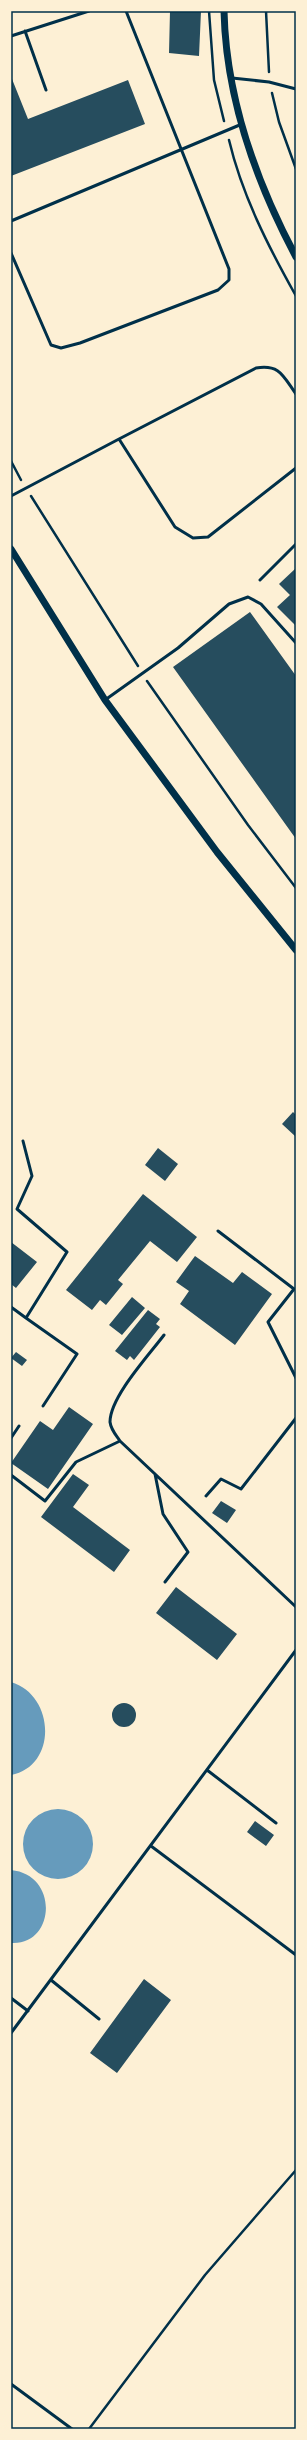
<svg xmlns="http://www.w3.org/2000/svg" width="307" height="2440" font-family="Commissioner,sans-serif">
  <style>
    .water { fill: #669bbc }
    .building { fill: #264d5e }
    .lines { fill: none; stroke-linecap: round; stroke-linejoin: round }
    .path { stroke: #003049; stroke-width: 2.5 }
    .service { stroke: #003049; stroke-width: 3 }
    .tertiary { stroke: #003049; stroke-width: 7 }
    .neatline { fill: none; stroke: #003049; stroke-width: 1.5 }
  </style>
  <rect width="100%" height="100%" fill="#fdf0d5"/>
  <!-- water -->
  <path class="water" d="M 11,1682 C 55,1695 58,1766 11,1775 Z
    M23 1844a35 35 0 1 1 70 0a35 35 0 1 1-70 0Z
    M 11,1870 C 60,1875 55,1946 11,1943 Z"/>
  <!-- building -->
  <path class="building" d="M 170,11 L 201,11 L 199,56 L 169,53 Z
    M 12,79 L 28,119 L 128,80 L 145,124 L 11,176 Z
    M 296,568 L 296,626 L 277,607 L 290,595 L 279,584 Z
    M 250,612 L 296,676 L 296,839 L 173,667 Z
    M 293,1112 L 296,1115 L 296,1137 L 282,1124 Z
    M 158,1148 L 178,1164 L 165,1181 L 145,1165 Z
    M 143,1194 L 197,1237 L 177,1262 L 150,1241 L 118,1280 L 123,1284 L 106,1305 L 100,1300 L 92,1310 L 66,1290 Z
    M 11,1242 L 37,1262 L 16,1288 L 11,1284 Z
    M 195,1256 L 233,1283 L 242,1272 L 272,1294 L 235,1345 L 180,1304 L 189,1291 L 176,1282 Z
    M 132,1297 L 145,1308 L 122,1335 L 109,1325 Z
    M 148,1310 L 160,1319 L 156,1324 L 160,1327 L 134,1360 L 130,1356 L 127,1360 L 115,1351 Z
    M 16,1352 L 27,1360 L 22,1366 L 11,1358 Z
    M 69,1407 L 93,1424 L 48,1489 L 11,1463 L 40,1421 L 53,1430 Z
    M 73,1474 L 89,1485 L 73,1507 L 130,1550 L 114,1572 L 41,1517 Z
    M 221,1501 L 236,1510 L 227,1523 L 212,1513 Z
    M 176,1587 L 237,1634 L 217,1660 L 156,1613 Z
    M112 1715a12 12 0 1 1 24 0a12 12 0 1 1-24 0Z
    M 255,1821 L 274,1835 L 266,1846 L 247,1832 Z
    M 144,1979 L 171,2000 L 117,2073 L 90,2053 Z"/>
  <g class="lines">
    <!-- path -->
    <path class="path" d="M 209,11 L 214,80 L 224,121
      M 266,11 L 269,72
      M 272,93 L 279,122 L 296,169
      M 229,140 C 242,195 268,246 296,296
      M 11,461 L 21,480
      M 31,496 L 138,666
      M 147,681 L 248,825 L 296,888
      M 89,2429 L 205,2275 L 296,2170"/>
    <!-- service -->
    <path class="service" d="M 25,31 L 46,90
      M 11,36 L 89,11
      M 232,78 L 269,82 L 296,89
      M 11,221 L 242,124
      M 11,253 L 51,345 L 61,348 L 80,343 L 218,290 L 229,280 L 229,269 L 126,11
      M 119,439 L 256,368 C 280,364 283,376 296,394
      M 11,496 L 119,439 L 175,527 L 193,538 L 208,537 L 296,468
      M 260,580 L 296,544
      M 105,700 L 178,648 L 229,604 L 248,597 L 261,604 L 296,643
      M 218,1231 L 294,1289 L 268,1322 L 296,1378
      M 11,1307 L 26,1318 L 67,1252 L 17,1209 L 32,1176 L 23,1141
      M 26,1318 L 77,1354 L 43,1406
      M 164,1335 C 149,1355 110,1397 110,1422 C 111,1430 116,1435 120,1441 L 296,1607
      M 11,1438 L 19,1426
      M 155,1474 L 163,1514 L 188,1552 L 165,1582
      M 11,1475 L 45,1501 L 76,1462 L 120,1441
      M 206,1496 L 221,1479 L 241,1489 L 296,1418
      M 207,1770 L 276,1823
      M 151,1846 L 296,1955
      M 51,1980 L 99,2019
      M 11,1998 L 28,2011
      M 11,2033 L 296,1650
      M 11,2384 L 72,2429"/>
    <!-- tertiary -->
    <path class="tertiary" d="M 224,11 C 226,96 256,182 296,257
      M 11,549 L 105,700 L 217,852 L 296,950"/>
  </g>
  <!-- border -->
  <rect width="307" height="2440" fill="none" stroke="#fdf0d5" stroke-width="24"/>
  <rect x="12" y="12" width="283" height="2416" class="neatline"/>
</svg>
